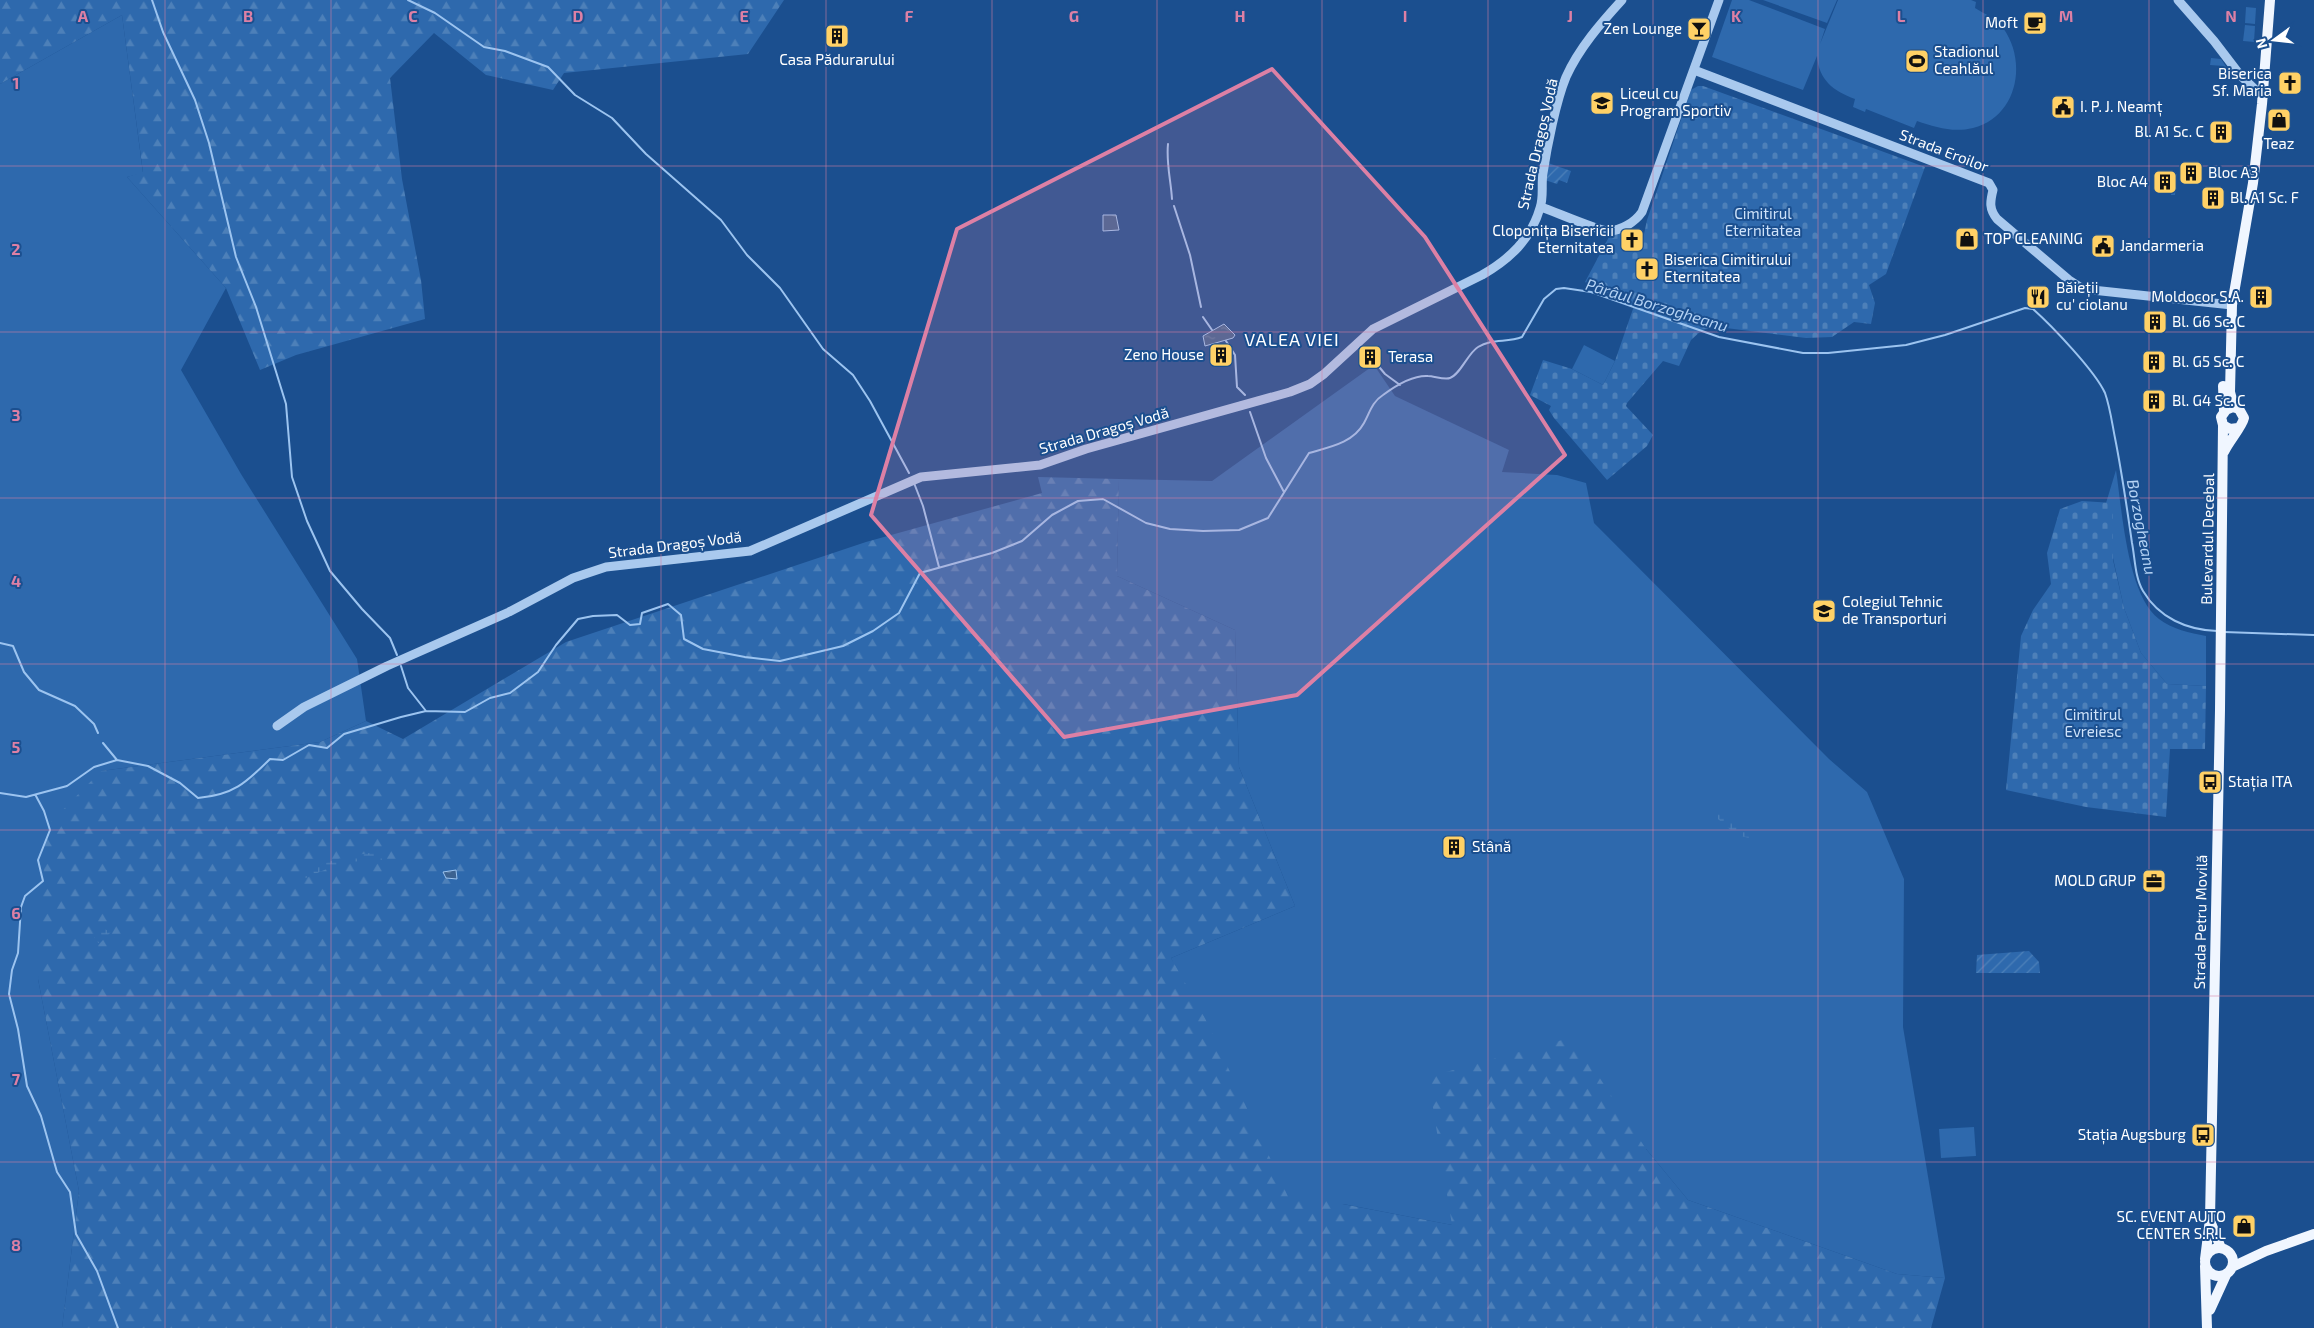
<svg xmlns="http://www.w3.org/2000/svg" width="2314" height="1328" font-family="'Exo 2',sans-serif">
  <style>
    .green { fill: #2e69ad }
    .forest { fill: url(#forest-firs) }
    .wetland { fill: url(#wetland-marsh) }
    .cemetery { fill: url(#cemetery-stones) }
    .garden { fill: url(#garden-furrows) }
    .water { fill: url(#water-ripples); stroke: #9cc4f0 }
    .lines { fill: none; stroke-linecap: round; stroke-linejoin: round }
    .stream { stroke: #9cc4f0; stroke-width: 2 }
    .minor { stroke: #a9c9ee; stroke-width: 9 }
    .major { stroke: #f0f6ff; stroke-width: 10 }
    .marked { fill: #dd80a5; fill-opacity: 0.2; stroke: #dd80a5; stroke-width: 4; stroke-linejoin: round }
    .grid { fill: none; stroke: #dd80a5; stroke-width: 1; stroke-opacity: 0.55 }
    .labels { text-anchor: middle; stroke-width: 4; stroke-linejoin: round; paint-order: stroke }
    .poi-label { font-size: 15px; fill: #fff; stroke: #1b4f8f; text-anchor: start }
    .street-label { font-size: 15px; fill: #fff; stroke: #1b4f8f }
    .park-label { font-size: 15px; fill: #cfe3fa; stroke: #1b4f8f }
    .water-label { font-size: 16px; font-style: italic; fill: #b5d3f5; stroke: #1b4f8f }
    .quarter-label { font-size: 18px; letter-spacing: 1px; fill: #fff; stroke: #1b4f8f }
    .grid-label { font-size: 16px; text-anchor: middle; font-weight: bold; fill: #dd80a5; stroke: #1b4f8f; stroke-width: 4; stroke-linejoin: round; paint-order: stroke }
  </style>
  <defs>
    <pattern id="forest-firs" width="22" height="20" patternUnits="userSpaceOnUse" patternTransform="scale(1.25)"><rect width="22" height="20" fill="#2e69ad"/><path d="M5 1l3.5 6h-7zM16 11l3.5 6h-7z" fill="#4d80b9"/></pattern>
    <pattern id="wetland-marsh" width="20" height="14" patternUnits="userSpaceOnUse" patternTransform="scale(1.25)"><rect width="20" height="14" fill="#2e69ad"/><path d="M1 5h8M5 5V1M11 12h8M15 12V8" fill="none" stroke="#4d80b9"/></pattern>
    <pattern id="cemetery-stones" width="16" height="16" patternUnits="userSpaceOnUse" patternTransform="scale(1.25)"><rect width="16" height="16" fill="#2e69ad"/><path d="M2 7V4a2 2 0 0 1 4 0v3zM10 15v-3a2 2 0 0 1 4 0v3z" fill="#4d80b9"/></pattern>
    <pattern id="garden-furrows" width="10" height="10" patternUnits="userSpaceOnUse" patternTransform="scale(1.25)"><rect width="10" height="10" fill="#2e69ad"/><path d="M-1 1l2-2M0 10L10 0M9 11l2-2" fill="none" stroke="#4d80b9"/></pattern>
    <pattern id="water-ripples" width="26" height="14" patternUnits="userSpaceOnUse" patternTransform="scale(1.25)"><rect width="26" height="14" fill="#3c6290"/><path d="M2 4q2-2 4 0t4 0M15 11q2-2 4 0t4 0" fill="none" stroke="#597aa1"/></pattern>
  </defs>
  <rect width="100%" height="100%" fill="#1b4f8f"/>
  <!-- green -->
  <path class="green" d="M 1732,0 L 1749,0 L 1825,29 L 1820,44 L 1838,0 L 1971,0 L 1976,2 L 1975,8 C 1985,14 1996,19 2003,28 C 2028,62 2017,117 1973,128 C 1953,133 1935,127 1917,121 L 1914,128 L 1866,109 L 1865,112 L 1853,107 L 1855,99 C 1833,91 1819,80 1817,56 L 1803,90 L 1712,57 Z
    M 1763,0 L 1837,0 L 1827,23 Z
    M 2246,7 L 2256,8 L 2255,24 L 2245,23 Z
    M 122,15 L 143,173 L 127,177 L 226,288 L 181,370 L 241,474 L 357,659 L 366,721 L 320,742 L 101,771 L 38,979 L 79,1191 L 62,1328 L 0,1328 L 0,84 Z
    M 2245,25 L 2255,26 L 2254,42 L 2243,41 Z
    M 2211,58 L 2221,59 L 2235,80 L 2223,79 L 2224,66 L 2210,65 Z
    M 2173,174 L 2177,174 L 2175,195 L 2171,195 Z
    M 1584,345 L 1615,361 L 1603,385 L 1572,369 Z
    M 1374,365 L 1395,396 L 1509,450 L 1502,472 L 1557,475 L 1586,483 L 1594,523 L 1829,759 L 1867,792 L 1904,879 L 1903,1027 L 1945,1278 L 1897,1274 L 1688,1200 L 1646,1149 L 1452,1225 L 1343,1204 L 1326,1209 L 1278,1199 L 1171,958 L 1295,906 L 1239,767 L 1235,630 L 1117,576 L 1119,479 L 1212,481 Z
    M 2116,470 C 2122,509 2127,595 2159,619 C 2172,629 2190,633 2206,636 L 2206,686 L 2167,684 L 2141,653 L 2124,608 L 2113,558 L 2113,504 L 2106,503 Z
    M 1974,1127 L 1976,1156 L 1941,1158 L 1939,1129 Z"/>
  <!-- forest -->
  <path class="forest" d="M 0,0 L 784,0 L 748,54 L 564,73 L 553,90 L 486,75 L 434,33 L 390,78 L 402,179 L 421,280 L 425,319 L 296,355 L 260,370 L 226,288 L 127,177 L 143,172 L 122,15 L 0,84 Z
    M 1038,477 L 1119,479 L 1117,576 L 1235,630 L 1239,767 L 1295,906 L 1171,958 L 1205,1018 L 1290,1201 L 1306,1197 L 1452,1225 L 1428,1077 L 1573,1037 L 1646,1149 L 1688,1200 L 1897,1274 L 1945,1278 L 1931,1328 L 62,1328 L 79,1191 L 38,979 L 46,827 L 101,771 L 320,742 L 366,721 L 403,739 L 566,642 L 866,542 L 1042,493 Z"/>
  <!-- wetland -->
  <path class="wetland" d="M 1718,810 L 1743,830 L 1756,833 L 1762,838 C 1739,839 1735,834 1718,819 Z
    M 378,852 L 387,854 L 385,860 C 352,858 326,868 297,882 L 294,877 C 324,861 344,856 378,852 Z
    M 102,928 L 111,932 L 99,944 L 94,937 Z"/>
  <!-- cemetery -->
  <path class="cemetery" d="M 1698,86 L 1703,86 L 1925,167 L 1886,274 L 1869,285 L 1875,303 L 1871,324 L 1854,322 L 1832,337 L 1806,338 L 1718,327 L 1702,330 L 1691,340 L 1679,366 L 1663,361 L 1627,403 L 1626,406 L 1653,435 L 1647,446 L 1607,480 L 1554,418 L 1549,410 L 1551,406 L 1530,395 L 1543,360 L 1572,369 L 1603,385 L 1615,361 L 1634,306 L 1585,282 L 1610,235 L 1617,231 L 1643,239 L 1647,220 L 1691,90 Z
    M 2082,501 L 2113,503 L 2113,560 L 2124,608 L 2141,653 L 2167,684 L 2206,686 L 2205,749 L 2170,749 L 2166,817 L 2086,807 L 2006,790 L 2021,636 L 2033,610 L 2051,584 L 2047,553 L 2060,509 Z"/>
  <!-- garden -->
  <path class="garden" d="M 1548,163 L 1571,171 L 1567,183 L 1559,180 L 1557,184 L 1545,180 Z
    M 2029,951 L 2039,962 L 2040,973 L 1976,973 L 1977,955 Z"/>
  <!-- water -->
  <path class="water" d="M 1103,215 L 1116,215 L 1119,230 L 1103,231 Z
    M 1224,324 L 1235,335 L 1233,338 L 1205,346 L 1203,336 Z
    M 456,870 L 457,879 L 446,878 L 443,872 Z"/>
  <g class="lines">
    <!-- stream -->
    <path class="stream" d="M 152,0 L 163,32 L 195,100 L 209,143 L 236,257 L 256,307 L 286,404 L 292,477 L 307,521 L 330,571 L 362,609 L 390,638 L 397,655
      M 408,0 L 435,13 L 484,47 L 505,51 L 548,67 L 575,95 L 612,118 L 646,154 L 721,220 L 747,255 L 780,288 L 823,349 L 853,375 L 870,401 L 909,473
      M 1168,144 C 1166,163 1171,181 1172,199
      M 1174,206 L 1190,255 L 1201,307
      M 1203,317 L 1212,330
      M 1226,341 L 1235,355 L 1237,387 L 1245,395
      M 1375,362 L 1385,374 L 1400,385
      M 1250,412 L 1266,458 L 1284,492
      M 914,483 L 923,506 L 939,567
      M 2224,632 L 2314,635
      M 0,643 L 13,646 L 24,672 L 39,690 L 75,706 L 94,724 L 98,733
      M 401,666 L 408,688 L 426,711
      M 103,743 L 117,760
      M 0,793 L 26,797 L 67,786 L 94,767 L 117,760 L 148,766 L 180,783 L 198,798 C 233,795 246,783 270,759 L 283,760 L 309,745 L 327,748 L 344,734 L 401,717 L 426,711 L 465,712 L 490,698 L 510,693 L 538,672 L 556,645 L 578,619 L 593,616 L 617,615 L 630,625 L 640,624 L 642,613 L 668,604 L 681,615 L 684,639 L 703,649 L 745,657 L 780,661 L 843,646 L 873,631 L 899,613 L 920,573 L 992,553 L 1022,541 L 1052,515 L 1078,501 L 1103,499 L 1146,523 L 1170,529 L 1203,531 L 1239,530 L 1268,518 L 1309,453 C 1330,447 1353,443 1364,423 C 1370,412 1372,402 1383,395 C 1395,386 1412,375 1428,376 C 1434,376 1444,380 1450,378 C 1460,375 1468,353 1478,347 C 1492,338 1507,343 1522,337 L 1544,299 L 1556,289 L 1564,288 L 1591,292 L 1719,337 L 1803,353 L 1828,353 L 1906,345 L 1945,335 L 2025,308 L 2033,309 C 2052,326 2095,371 2105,393 C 2110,407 2112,423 2115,438 C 2122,473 2127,508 2132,543 C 2135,558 2135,578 2143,591 C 2159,618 2187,630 2217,631
      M 36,796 L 44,811 L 50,830 L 38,860 L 43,881 L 25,896 L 21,907 L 18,953 L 12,970 L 9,994 L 18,1029 L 27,1086 L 41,1116 L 57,1172 L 70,1192 L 76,1234 L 97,1271 L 118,1328"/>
    <!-- minor -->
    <path class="minor" d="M 2178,0 L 2214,41 L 2240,75 L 2263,97
      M 1694,70 L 1989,183 L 1993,190 C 1990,202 1989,209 1997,219 L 2069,280 L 2083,289 L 2232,305
      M 1541,207 C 1553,211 1599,231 1608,231 C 1621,231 1635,222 1642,212 L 1719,0
      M 277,726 L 304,707 L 387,666 L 509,612 L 573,578 L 606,567 L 750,551 L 921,477 L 1040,465 L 1086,449 L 1290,392 L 1310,384 L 1324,374 L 1373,329 L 1482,275 C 1510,259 1531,239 1540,208 C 1544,197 1541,184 1543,173 C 1547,147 1556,101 1566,77 C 1579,48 1601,23 1622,0"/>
    <!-- major -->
    <path class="major" d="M 2223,386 L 2224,411
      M 2239,409 L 2233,403 L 2230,392 L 2232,305 L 2253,183 L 2262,104 L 2270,0
      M 2224,452 C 2229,441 2242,427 2244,418 L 2239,409 L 2233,407 L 2226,410 L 2221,417 L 2223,425 L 2230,429 L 2238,428
      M 2211,1223 L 2221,1248
      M2205 1262a14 14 0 1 1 28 0a14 14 0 1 1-28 0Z
      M 2205,1259 L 2210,1219 L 2220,710 L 2223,425
      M 2205,1266 L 2207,1328
      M 2232,1267 L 2266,1251 L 2314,1234
      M 2210,1310 L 2226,1275"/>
  </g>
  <!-- marked area -->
  <path class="marked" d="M 1272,69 L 1425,237 L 1565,455 L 1297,695 L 1064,737 L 871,515 L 957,229 Z"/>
  <!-- grid -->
  <path class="grid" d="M 165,0 L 165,1328M 331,0 L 331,1328M 496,0 L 496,1328M 661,0 L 661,1328M 826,0 L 826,1328M 992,0 L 992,1328M 1157,0 L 1157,1328M 1322,0 L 1322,1328M 1488,0 L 1488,1328M 1653,0 L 1653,1328M 1818,0 L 1818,1328M 1983,0 L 1983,1328M 2149,0 L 2149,1328M 0,166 L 2314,166M 0,332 L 2314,332M 0,498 L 2314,498M 0,664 L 2314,664M 0,830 L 2314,830M 0,996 L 2314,996M 0,1162 L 2314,1162"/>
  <!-- icons -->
  <defs>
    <g id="cafe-square" transform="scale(1.25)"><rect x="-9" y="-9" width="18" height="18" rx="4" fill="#ffd166" stroke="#1b4f8f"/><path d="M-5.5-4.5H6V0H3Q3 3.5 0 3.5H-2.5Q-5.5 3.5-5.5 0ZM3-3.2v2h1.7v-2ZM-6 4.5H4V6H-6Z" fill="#111"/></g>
    <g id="bar-square" transform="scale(1.25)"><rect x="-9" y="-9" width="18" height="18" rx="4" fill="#ffd166" stroke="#1b4f8f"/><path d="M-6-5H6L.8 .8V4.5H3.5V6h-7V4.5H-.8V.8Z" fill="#111"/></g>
    <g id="building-square" transform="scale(1.25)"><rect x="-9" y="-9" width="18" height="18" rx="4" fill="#ffd166" stroke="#1b4f8f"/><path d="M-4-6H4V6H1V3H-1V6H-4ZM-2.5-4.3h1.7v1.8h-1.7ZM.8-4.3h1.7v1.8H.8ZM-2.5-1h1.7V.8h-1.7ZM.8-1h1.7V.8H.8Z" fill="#111"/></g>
    <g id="stadium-square" transform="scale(1.25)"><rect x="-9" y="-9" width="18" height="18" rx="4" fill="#ffd166" stroke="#1b4f8f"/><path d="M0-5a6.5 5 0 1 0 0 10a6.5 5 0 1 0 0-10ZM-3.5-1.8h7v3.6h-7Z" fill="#111"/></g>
    <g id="church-square" transform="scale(1.25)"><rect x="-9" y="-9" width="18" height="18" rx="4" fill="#ffd166" stroke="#1b4f8f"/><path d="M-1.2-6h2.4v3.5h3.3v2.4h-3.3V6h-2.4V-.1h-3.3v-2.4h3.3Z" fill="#111"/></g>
    <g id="school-square" transform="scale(1.25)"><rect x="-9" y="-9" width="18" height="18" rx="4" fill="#ffd166" stroke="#1b4f8f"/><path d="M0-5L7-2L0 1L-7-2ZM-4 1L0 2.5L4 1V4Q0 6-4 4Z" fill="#111"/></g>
    <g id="civic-square" transform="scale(1.25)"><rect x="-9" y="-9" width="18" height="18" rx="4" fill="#ffd166" stroke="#1b4f8f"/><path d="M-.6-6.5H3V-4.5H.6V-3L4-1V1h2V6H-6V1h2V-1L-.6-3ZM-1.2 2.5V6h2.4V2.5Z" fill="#111"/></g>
    <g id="shop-square" transform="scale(1.25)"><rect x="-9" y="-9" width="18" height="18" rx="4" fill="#ffd166" stroke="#1b4f8f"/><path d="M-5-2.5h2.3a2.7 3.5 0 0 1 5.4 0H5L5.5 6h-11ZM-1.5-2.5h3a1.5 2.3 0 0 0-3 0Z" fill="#111"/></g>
    <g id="restaurant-square" transform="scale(1.25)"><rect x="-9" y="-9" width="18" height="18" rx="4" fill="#ffd166" stroke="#1b4f8f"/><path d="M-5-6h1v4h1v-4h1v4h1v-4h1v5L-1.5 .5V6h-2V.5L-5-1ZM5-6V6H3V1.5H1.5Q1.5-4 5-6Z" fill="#111"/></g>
    <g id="bus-square" transform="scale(1.25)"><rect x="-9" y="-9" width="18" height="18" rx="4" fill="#ffd166" stroke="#1b4f8f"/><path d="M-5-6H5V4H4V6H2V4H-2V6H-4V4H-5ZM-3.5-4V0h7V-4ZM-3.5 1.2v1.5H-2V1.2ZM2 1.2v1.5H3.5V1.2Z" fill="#111"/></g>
    <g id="office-square" transform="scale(1.25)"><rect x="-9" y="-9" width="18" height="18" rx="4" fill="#ffd166" stroke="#1b4f8f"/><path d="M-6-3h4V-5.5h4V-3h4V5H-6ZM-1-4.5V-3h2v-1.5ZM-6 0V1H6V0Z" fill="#111"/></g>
  </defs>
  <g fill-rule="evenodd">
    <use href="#cafe-square" x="2035" y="23"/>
    <use href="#bar-square" x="1699" y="29"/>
    <use href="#building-square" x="837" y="36"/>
    <use href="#stadium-square" x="1917" y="61"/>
    <use href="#church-square" x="2290" y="83"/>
    <use href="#school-square" x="1602" y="103"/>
    <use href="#civic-square" x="2063" y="107"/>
    <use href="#shop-square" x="2279" y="120"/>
    <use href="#building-square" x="2221" y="132"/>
    <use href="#building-square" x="2191" y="173"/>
    <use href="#building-square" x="2165" y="182"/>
    <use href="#building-square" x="2213" y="198"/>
    <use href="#shop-square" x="1967" y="239"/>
    <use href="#church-square" x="1632" y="240"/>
    <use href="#civic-square" x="2103" y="246"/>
    <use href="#church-square" x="1647" y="269"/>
    <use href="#restaurant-square" x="2038" y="297"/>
    <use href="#building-square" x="2261" y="297"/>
    <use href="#building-square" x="2155" y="322"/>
    <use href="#building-square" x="1221" y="355"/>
    <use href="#building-square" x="1370" y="357"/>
    <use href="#building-square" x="2154" y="362"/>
    <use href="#building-square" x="2154" y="401"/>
    <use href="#school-square" x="1824" y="611"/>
    <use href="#bus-square" x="2210" y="782"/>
    <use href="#building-square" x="1454" y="847"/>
    <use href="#office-square" x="2154" y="881"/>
    <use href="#bus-square" x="2203" y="1135"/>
    <use href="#shop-square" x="2244" y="1226"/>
  </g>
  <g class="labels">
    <!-- poi labels -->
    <g class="poi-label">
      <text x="2018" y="28" text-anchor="end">Moft</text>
      <text x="1682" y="34" text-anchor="end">Zen Lounge</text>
      <text x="1934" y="57">Stadionul<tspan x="1934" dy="17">Ceahlăul</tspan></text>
      <text x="837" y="65" text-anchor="middle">Casa Pădurarului</text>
      <text x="2272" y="79" text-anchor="end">Biserica<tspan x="2272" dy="17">Sf. Maria</tspan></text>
      <text x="1620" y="99">Liceul cu<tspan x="1620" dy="17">Program Sportiv</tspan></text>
      <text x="2080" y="112">I. P. J. Neamț</text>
      <text x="2204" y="137" text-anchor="end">Bl. A1 Sc. C</text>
      <text x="2279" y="149" text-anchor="middle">Teaz</text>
      <text x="2208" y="178">Bloc A3</text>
      <text x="2148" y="187" text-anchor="end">Bloc A4</text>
      <text x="2230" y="203">Bl. A1 Sc. F</text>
      <text x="1614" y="236" text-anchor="end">Cloponița Bisericii<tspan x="1614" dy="17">Eternitatea</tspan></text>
      <text x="1984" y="244">TOP CLEANING</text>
      <text x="2120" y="251">Jandarmeria</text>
      <text x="1664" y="265">Biserica Cimitirului<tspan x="1664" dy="17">Eternitatea</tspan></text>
      <text x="2056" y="293">Băieții<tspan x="2056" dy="17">cu' ciolanu</tspan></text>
      <text x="2244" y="302" text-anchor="end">Moldocor S.A.</text>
      <text x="2172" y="327">Bl. G6 Sc. C</text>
      <text x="1204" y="360" text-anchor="end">Zeno House</text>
      <text x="1388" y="362">Terasa</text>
      <text x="2172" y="367">Bl. G5 Sc. C</text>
      <text x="2172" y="406">Bl. G4 Sc. C</text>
      <text x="1842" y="607">Colegiul Tehnic<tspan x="1842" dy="17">de Transporturi</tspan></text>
      <text x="2228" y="787">Stația ITA</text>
      <text x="1472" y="852">Stână</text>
      <text x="2136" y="886" text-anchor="end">MOLD GRUP</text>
      <text x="2186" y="1140" text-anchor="end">Stația Augsburg</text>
      <text x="2226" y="1222" text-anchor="end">SC. EVENT AUTO<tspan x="2226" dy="17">CENTER S.R.L</tspan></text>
    </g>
    <!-- street labels -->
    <g class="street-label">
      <text transform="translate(1538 144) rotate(-77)" y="5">Strada Dragoș Vodă</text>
      <text transform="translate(1944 151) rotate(21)" y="5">Strada Eroilor</text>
      <text transform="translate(1104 431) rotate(-16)" y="5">Strada Dragoș Vodă</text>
      <text transform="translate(2208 539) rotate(-89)" y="5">Bulevardul Decebal</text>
      <text transform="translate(675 545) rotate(-7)" y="5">Strada Dragoș Vodă</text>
      <text transform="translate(2201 922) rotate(-89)" y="5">Strada Petru Movilă</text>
    </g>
    <!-- park labels -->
    <g class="park-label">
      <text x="1763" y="219">Cimitirul<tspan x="1763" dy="17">Eternitatea</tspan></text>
      <text x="2093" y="720">Cimitirul<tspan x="2093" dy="17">Evreiesc</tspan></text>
    </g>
    <!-- water labels -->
    <g class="water-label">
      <text transform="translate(1657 305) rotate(17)" y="6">Pârâul Borzogheanu</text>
      <text transform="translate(2142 527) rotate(79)" y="6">Borzogheanu</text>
    </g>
    <!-- quarter labels -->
    <g class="quarter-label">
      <text x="1292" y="346">VALEA VIEI</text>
    </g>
  </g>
  <g class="grid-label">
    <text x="83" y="22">A</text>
    <text x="248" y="22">B</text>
    <text x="413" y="22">C</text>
    <text x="578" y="22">D</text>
    <text x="744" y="22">E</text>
    <text x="909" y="22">F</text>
    <text x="1074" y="22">G</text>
    <text x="1240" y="22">H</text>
    <text x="1405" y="22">I</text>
    <text x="1570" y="22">J</text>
    <text x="1736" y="22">K</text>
    <text x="1901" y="22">L</text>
    <text x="2066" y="22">M</text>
    <text x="2231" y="22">N</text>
    <text x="16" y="89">1</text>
    <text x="16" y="255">2</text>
    <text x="16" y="421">3</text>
    <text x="16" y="587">4</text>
    <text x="16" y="753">5</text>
    <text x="16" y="919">6</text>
    <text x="16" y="1085">7</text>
    <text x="16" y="1251">8</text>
  </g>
  <!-- north arrow -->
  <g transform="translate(2274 40) rotate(255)" stroke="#1b4f8f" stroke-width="4" paint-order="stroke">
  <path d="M0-4L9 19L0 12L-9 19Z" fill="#ffffff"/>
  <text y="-8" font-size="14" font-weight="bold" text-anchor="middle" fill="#ffffff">N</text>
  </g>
</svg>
